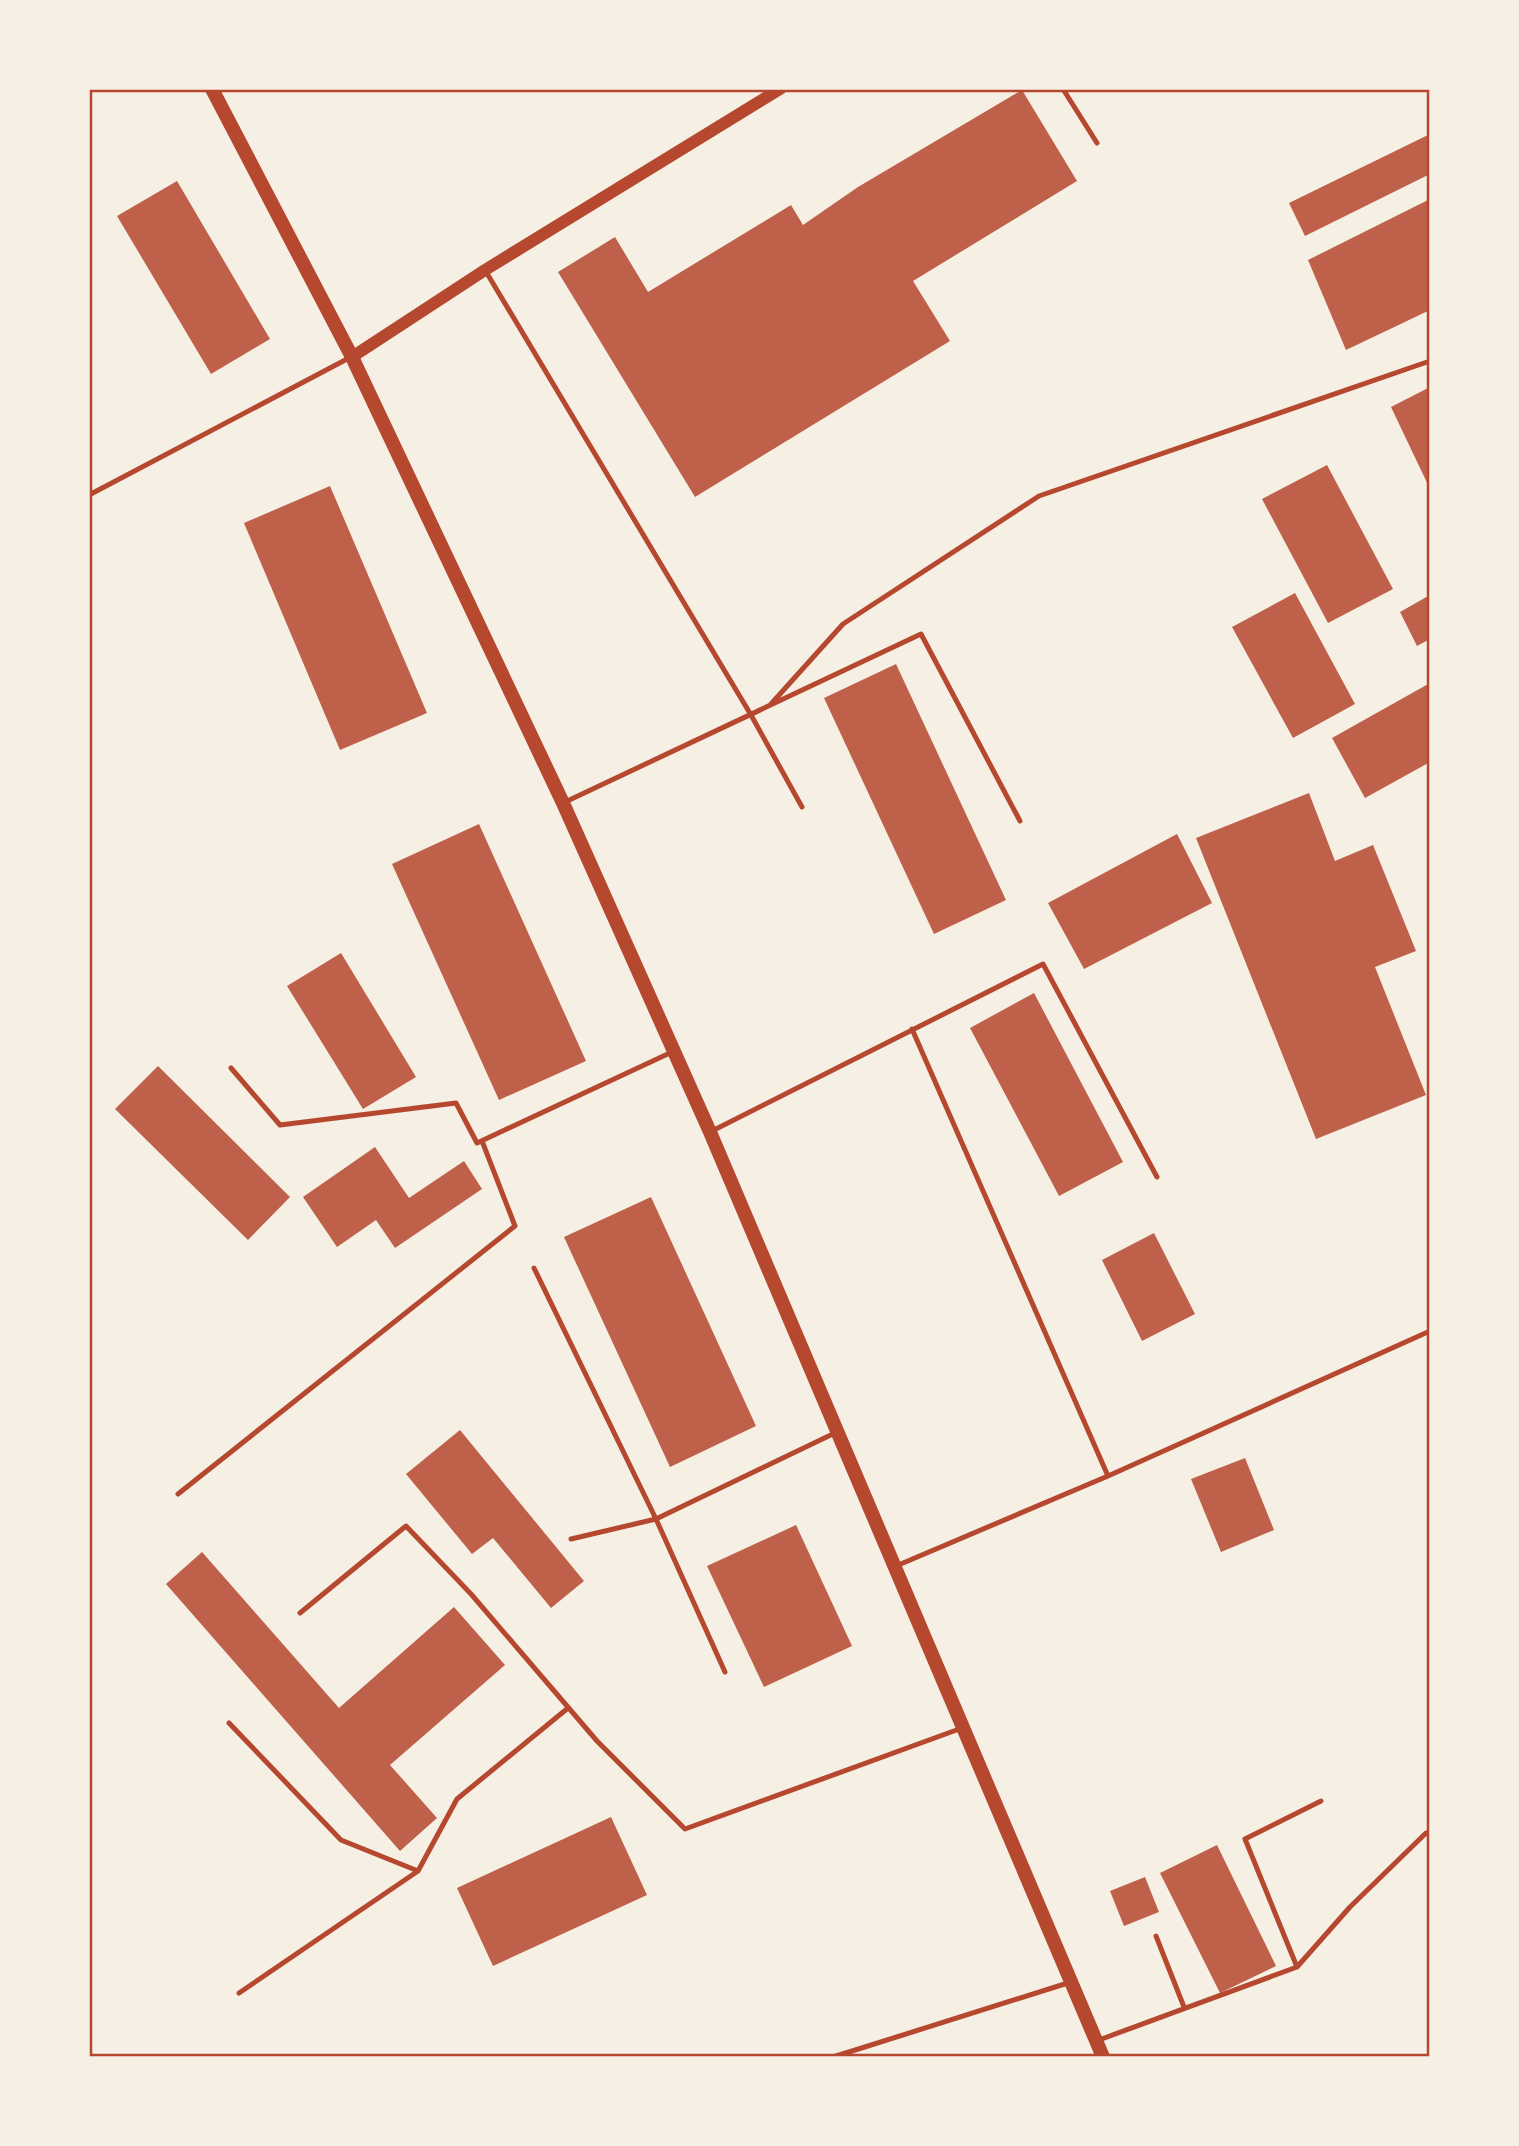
<svg xmlns="http://www.w3.org/2000/svg" width="1519" height="2146" font-family="Montserrat,sans-serif">
  <style>
    .building { fill: #bf614a }
    .lines { fill: none; stroke-linecap: round; stroke-linejoin: round }
    .service { stroke: #b5482f; stroke-width: 5 }
    .tertiary { stroke: #b5482f; stroke-width: 12 }
    .secondary { stroke: #b5482f; stroke-width: 14 }
    .neatline { fill: none; stroke: #b5482f; stroke-width: 2.5 }
  </style>
  <rect width="100%" height="100%" fill="#f6efe4"/>
  <!-- building -->
  <path class="building" d="M 1022,90 L 1077,181 L 913,281 L 950,341 L 695,497 L 558,272 L 615,237 L 648,292 L 791,205 L 803,225 L 858,187 Z
    M 1430,134 L 1430,174 L 1305,236 L 1289,203 Z
    M 177,181 L 270,339 L 211,374 L 117,216 Z
    M 1430,199 L 1430,310 L 1346,350 L 1308,260 Z
    M 1430,387 L 1430,489 L 1391,407 Z
    M 1327,465 L 1393,589 L 1328,623 L 1262,499 Z
    M 330,486 L 427,713 L 340,750 L 244,523 Z
    M 1295,593 L 1355,704 L 1293,738 L 1232,627 Z
    M 1430,595 L 1430,639 L 1417,646 L 1400,612 Z
    M 896,664 L 1006,900 L 934,934 L 824,698 Z
    M 1430,683 L 1430,762 L 1365,798 L 1332,738 Z
    M 1309,793 L 1335,861 L 1373,845 L 1416,951 L 1375,967 L 1426,1095 L 1316,1139 L 1196,838 Z
    M 479,824 L 586,1061 L 499,1100 L 392,864 Z
    M 1177,834 L 1212,903 L 1084,969 L 1048,903 Z
    M 341,953 L 416,1077 L 363,1109 L 287,986 Z
    M 1034,993 L 1123,1162 L 1059,1196 L 970,1028 Z
    M 158,1066 L 290,1197 L 248,1240 L 115,1109 Z
    M 375,1147 L 409,1198 L 464,1161 L 482,1189 L 395,1248 L 376,1220 L 337,1247 L 303,1197 Z
    M 651,1197 L 756,1426 L 670,1467 L 564,1237 Z
    M 1154,1233 L 1195,1314 L 1142,1341 L 1102,1260 Z
    M 460,1430 L 584,1581 L 551,1608 L 493,1538 L 472,1554 L 406,1474 Z
    M 1245,1458 L 1274,1530 L 1221,1552 L 1191,1479 Z
    M 796,1525 L 852,1646 L 764,1687 L 707,1566 Z
    M 202,1552 L 339,1708 L 454,1607 L 505,1665 L 390,1765 L 437,1818 L 400,1851 L 166,1584 Z
    M 611,1817 L 647,1895 L 493,1966 L 457,1888 Z
    M 1217,1845 L 1276,1966 L 1220,1993 L 1160,1873 Z
    M 1145,1877 L 1159,1912 L 1124,1926 L 1110,1891 Z"/>
  <g class="lines">
    <!-- service -->
    <path class="service" d="M 1063,89 L 1097,143
      M 485,270 L 751,715 L 802,807
      M 89,495 L 349,358
      M 771,704 L 843,624 L 1039,496 L 1430,361
      M 563,803 L 921,634 L 1020,821
      M 912,1029 L 1108,1476
      M 231,1068 L 280,1125 L 456,1103 L 477,1143 L 672,1052
      M 710,1132 L 1043,964 L 1157,1177
      M 534,1268 L 656,1519 L 837,1432
      M 178,1494 L 515,1226 L 482,1141
      M 571,1539 L 656,1519 L 725,1672
      M 896,1566 L 1108,1476 L 1430,1331
      M 300,1613 L 406,1526 L 471,1594 L 597,1741 L 685,1829 L 962,1728
      M 229,1723 L 341,1840 L 418,1871
      M 1156,1936 L 1184,2007
      M 1297,1967 L 1245,1839 L 1321,1801
      M 239,1993 L 418,1871 L 457,1799 L 568,1708
      M 1099,2040 L 1297,1967 L 1350,1907 L 1426,1833 L 1430,1834
      M 833,2057 L 1071,1982"/>
    <!-- tertiary -->
    <path class="tertiary" d="M 352,357 L 485,270 L 780,89"/>
    <!-- secondary -->
    <path class="secondary" d="M 212,89 L 352,357 L 563,803 L 710,1132 L 1103,2057"/>
  </g>
  <!-- border -->
  <rect width="1519" height="2146" fill="none" stroke="#f6efe4" stroke-width="182"/>
  <rect x="91" y="91" width="1337" height="1964" class="neatline"/>
</svg>
